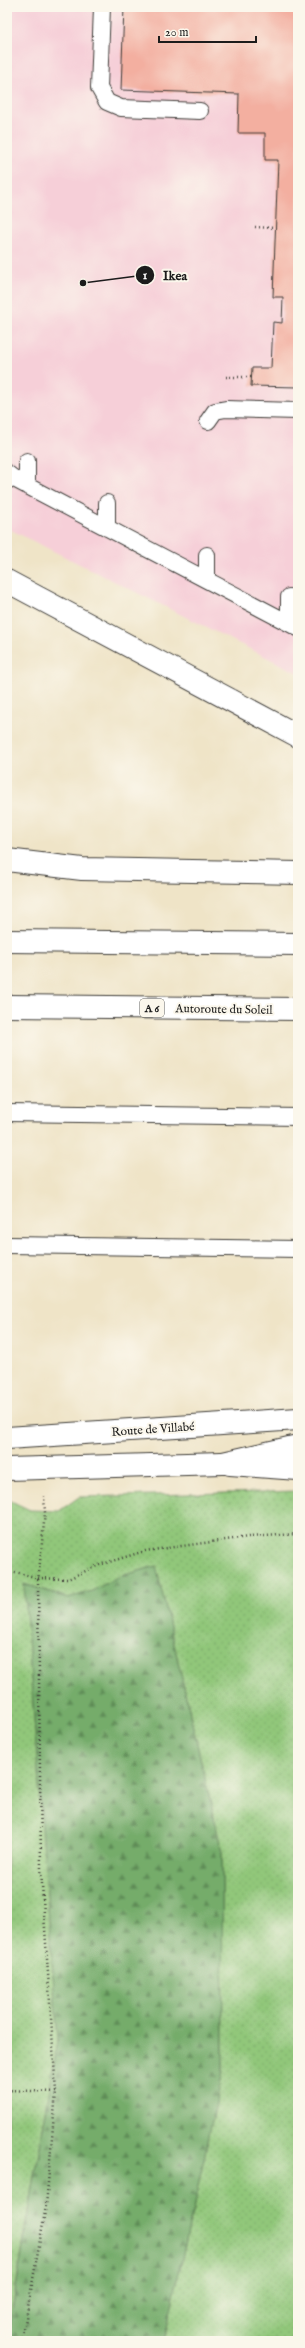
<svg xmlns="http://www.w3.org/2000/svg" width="305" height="2348" font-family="'IM FELL English',serif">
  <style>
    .built { fill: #f6cfd8 }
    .green { fill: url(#green-dots); stroke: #56724b }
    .forest { fill: url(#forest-firs); stroke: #486443 }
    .building { fill: #f3afa0 }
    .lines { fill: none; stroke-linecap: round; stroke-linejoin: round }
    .service-casing { stroke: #3c3a36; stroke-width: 18 }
    .tertiary-casing { stroke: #3c3a36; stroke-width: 24 }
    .secondary-casing { stroke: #3c3a36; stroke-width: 24 }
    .motorway-casing { stroke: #3c3a36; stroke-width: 24 }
    .path { stroke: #3c3a36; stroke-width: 2.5; stroke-dasharray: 1 3; stroke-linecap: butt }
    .service { stroke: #fff; stroke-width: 16 }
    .tertiary { stroke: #fff; stroke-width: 22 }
    .secondary { stroke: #fff; stroke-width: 22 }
    .motorway { stroke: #fff; stroke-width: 22 }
    .labels { text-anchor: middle; stroke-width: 4; stroke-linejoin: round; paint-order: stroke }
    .shield { fill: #fbf7ec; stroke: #5f5e5a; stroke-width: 1 }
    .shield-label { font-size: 11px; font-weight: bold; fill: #1c1c1c }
    .street-label { font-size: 12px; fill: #1c1c1c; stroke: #fbf7ec }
    .leader { fill: none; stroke: #1c1c1c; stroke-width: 1.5 }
    .callout-dot { fill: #1c1c1c; stroke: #fbf7ec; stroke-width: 1.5 }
    .mark-label { font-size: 12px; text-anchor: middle; font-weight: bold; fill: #fff }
    .callout-label { font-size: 13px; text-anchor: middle; font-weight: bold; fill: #1c1c1c; stroke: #fbf7ec; stroke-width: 4; stroke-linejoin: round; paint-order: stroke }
  </style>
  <defs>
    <pattern id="green-dots" width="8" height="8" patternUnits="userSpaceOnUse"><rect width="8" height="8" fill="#91c77a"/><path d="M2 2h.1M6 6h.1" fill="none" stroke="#7caa69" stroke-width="1.8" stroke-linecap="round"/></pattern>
    <pattern id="forest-firs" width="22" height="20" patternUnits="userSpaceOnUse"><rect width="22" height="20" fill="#74ac6a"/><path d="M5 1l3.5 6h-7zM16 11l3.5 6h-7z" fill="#5e8b56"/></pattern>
  </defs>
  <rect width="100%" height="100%" fill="#fbf7ec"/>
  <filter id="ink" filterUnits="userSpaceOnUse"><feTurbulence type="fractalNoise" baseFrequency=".025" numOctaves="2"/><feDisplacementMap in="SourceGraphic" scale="8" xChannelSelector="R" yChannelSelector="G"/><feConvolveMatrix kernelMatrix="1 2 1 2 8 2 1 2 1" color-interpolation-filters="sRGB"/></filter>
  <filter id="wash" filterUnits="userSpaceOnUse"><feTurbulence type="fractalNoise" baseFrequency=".012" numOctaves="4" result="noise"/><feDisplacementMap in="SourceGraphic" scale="16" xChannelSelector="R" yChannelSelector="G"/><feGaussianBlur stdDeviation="0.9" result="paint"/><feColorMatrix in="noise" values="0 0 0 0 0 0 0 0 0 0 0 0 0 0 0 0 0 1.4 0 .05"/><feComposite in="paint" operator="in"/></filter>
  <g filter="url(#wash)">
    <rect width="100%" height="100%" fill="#efe4c7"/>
    <!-- built -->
    <path class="built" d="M 7,7 L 298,7 L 298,673 L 7,528 Z"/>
    <!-- green -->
    <path class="green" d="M 298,1491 L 298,2341 L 164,2341 L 223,2071 L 222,1852 L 156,1566 L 118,1577 L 92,1591 L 68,1598 L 24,1584 L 58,2041 L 7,2339 L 7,1499 L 30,1510 L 59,1511 L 79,1497 Z"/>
    <!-- forest -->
    <path class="forest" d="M 156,1566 L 222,1852 L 223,2071 L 164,2341 L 7,2341 L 58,2041 L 24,1584 L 68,1598 L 92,1591 L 118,1577 Z"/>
    <g id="blocks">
      <!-- building -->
      <path class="building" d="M 124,7 L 298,7 L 298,387 L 251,386 L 252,368 L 271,368 L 273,322 L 282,323 L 283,297 L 273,297 L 278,160 L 265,160 L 265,133 L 238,133 L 239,94 L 121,90 Z"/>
    </g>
  </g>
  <g filter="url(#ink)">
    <use href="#blocks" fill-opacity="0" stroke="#3c3a36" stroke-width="1"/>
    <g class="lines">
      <!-- service casing -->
      <g class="service-casing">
        <path id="service" d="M 102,7 L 99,88 L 107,102 L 121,108 L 200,111
          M 208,421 L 215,411 L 226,409 L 298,411
          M 7,473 L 16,480 L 298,628
          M 27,486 L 27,461
          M 107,528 L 107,503
          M 207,580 L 207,555
          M 289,623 L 289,597
          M 7,1113 L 298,1117
          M 7,1245 L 298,1249"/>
      </g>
      <!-- tertiary casing -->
      <g class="tertiary-casing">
        <path id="tertiary" d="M 7,1438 L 298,1419
          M 230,1464 L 298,1469"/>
      </g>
      <!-- secondary casing -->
      <g class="secondary-casing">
        <path id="secondary" d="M 7,581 L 298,736
          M 7,1469 L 223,1463"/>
      </g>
      <!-- motorway casing -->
      <g class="motorway-casing">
        <path id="motorway" d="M 7,860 L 82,869 L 298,873
          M 7,941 L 298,944
          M 7,1006 L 298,1009
          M 223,1463 L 298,1446"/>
      </g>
      <!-- path -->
      <path class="path" d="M 255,227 L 275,228
        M 226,377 L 251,377
        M 7,1570 L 39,1578 L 68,1579 L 99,1565 L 145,1551 L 248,1537 L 298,1534
        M 7,2090 L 56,2092
        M 22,2341 L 46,2206 L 56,2092 L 41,1869 L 38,1582 L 45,1513 L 44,1496"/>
      <!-- service -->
      <use href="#service" class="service"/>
      <!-- tertiary -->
      <use href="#tertiary" class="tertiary"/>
      <!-- secondary -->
      <use href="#secondary" class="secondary"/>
      <!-- motorway -->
      <use href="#motorway" class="motorway"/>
    </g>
  </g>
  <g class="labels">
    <!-- shield labels -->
    <rect class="shield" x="140" y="999" width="24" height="18" rx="3"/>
    <g class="shield-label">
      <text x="152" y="1012">A 6</text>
    </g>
    <!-- street labels -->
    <g class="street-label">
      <text transform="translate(224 1009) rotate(1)" y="4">Autoroute du Soleil</text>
      <text transform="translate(153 1429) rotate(-4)" y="4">Route de Villabé</text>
    </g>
  </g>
  <!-- callouts -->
  <path class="leader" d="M83 283L145 275"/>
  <g class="callout-dot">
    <circle cx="83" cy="283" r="4"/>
    <circle cx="145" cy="275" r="10"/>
  </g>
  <g class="mark-label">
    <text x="145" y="279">1</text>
  </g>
  <g class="callout-label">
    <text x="175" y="280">Ikea</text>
  </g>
  <!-- margin -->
  <rect width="305" height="2348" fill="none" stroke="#fbf7ec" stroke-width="24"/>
  <!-- scale -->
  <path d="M159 36v6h97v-6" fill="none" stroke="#1c1c1c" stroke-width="2"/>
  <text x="165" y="36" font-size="12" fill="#1c1c1c" stroke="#fbf7ec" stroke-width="3" paint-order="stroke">20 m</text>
</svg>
